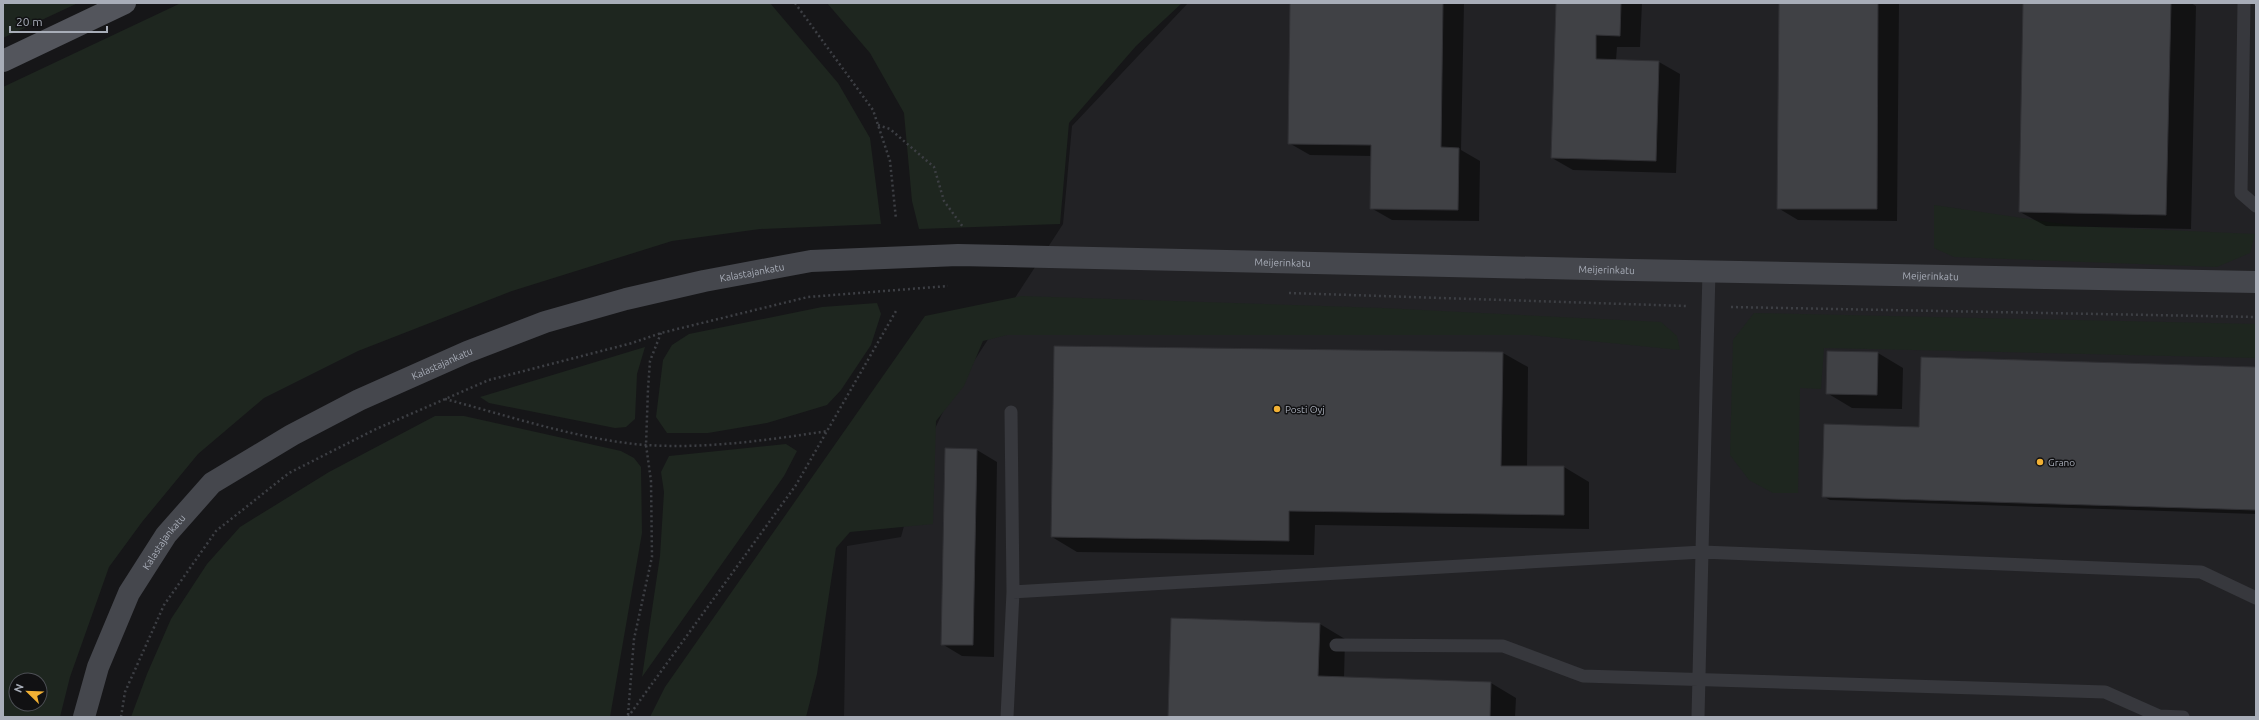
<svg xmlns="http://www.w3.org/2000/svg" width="2259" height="720" font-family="Ubuntu,sans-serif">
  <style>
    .built { fill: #222225 }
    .green { fill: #1e261f; fill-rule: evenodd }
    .shadow { fill: #0007 }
    .building { fill: #404145; stroke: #303034 }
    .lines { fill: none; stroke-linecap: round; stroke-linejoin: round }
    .path { stroke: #3d3f44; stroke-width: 2.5; stroke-dasharray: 2 3; stroke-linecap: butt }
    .lane { stroke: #37383d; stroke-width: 13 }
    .secondary { stroke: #45474d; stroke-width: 22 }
    .primary { stroke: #53555c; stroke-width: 22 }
    .poi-dot { fill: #f2b134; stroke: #111113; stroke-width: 1.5 }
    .labels { text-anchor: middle; stroke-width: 3; stroke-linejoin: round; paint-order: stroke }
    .street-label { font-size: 10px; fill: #a8adb8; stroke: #111113 }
    .poi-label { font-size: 10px; fill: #a8adb8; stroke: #111113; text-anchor: start }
  </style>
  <rect width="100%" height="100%" fill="#161618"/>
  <!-- built -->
  <path class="built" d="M 1188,3 L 2256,3 L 2256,717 L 844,717 L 847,546 L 901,537 L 924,452 L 948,401 L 1063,224 L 1072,126 Z"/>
  <!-- green -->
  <path class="green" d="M 3,3 L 78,3 L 3,38 Z
    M 181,3 L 770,3 L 838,83 L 870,138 L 881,224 L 760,229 L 672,241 L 512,291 L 358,351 L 264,398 L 198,454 L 142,522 L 109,567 L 70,677 L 60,717 L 3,717 L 3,87 ZM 16,680 L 40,680 L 40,704 L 16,704 Z
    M 827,3 L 1182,3 L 1136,46 L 1069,123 L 1060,224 L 919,229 L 912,201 L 904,113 L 870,53 Z
    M 1934,205 L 2076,226 L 2255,234 L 2250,253 L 2217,267 L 1954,257 L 1934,248 Z
    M 1021,296 L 1382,308 L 1661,322 L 1677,336 L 1680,350 L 1530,335 L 1007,335 L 983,341 L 964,386 L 936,421 L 933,524 L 850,532 L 836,548 L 817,674 L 806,717 L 650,717 L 665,687 L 925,316 Z
    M 877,303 L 881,314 L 871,345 L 841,390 L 827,405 L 767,423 L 708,433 L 667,433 L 656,417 L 663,360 L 672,345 L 689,334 L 822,307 Z
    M 1754,313 L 2256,324 L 2256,358 L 1824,348 L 1821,389 L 1800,388 L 1798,493 L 1773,493 L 1749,480 L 1730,455 L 1733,340 Z
    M 645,347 L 637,374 L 635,419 L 626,427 L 615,428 L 489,403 L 480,397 Z
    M 435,416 L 464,416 L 621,451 L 634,458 L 641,467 L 642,533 L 610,717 L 131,717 L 147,674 L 171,619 L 207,564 L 240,527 L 329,472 Z
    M 786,444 L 797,451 L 784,476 L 642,677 L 660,556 L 664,492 L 661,472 L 669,456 Z"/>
  <!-- shadow -->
  <path class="shadow" d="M 1291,3 L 1464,3 L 1461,150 L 1480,161 L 1479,221 L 1392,220 L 1371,208 L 1372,156 L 1310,155 L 1289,143 Z
    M 1557,3 L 1642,3 L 1640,47 L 1617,47 L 1616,60 L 1659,62 L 1680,74 L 1676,173 L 1573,170 L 1552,158 Z
    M 1780,3 L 1899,3 L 1897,221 L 1798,220 L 1778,208 Z
    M 2024,3 L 2191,3 L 2196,6 L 2191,229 L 2046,226 L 2020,212 Z
    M 1503,353 L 1528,367 L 1527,467 L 1564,467 L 1589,482 L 1589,529 L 1315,525 L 1314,555 L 1077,552 L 1052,537 Z
    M 1878,353 L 1903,368 L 1902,409 L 1852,408 L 1827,393 Z
    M 2256,368 L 2256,514 L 1830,500 L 1823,496 L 1920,428 Z
    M 977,450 L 997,462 L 994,657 L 962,656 L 942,644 Z
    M 1172,619 L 1320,624 L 1345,639 L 1344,678 L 1491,683 L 1516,698 L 1515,717 L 1169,717 Z"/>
  <!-- building -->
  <path class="building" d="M 1290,3 L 1443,3 L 1441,147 L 1459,148 L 1458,210 L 1370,209 L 1371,145 L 1288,144 Z
    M 1556,3 L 1621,3 L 1620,36 L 1596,35 L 1596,59 L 1659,61 L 1656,161 L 1551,158 Z
    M 1779,3 L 1878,3 L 1877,209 L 1777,209 Z
    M 2023,3 L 2171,3 L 2166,215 L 2019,212 Z
    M 1054,346 L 1503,352 L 1501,466 L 1564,466 L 1564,515 L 1289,511 L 1289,541 L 1051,537 Z
    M 1827,351 L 1878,352 L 1877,395 L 1826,394 Z
    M 1921,357 L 2256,367 L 2256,510 L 1822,497 L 1824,424 L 1919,427 Z
    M 945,448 L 977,449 L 973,645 L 941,645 Z
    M 1171,618 L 1320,623 L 1318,676 L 1491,682 L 1490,717 L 1168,717 Z"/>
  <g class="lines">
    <!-- path -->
    <path class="path" d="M 795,3 L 873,110 L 890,161 L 896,219
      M 878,125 L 890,129 L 934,167 L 944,201 L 963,227
      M 1289,293 L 1686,306
      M 1731,307 L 2256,317
      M 445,399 C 509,416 580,440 646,445 C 707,449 768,440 828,431
      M 628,715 L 634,639 L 652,557 L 651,481 L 646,445 L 648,389 L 650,361 L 661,333
      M 121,717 L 125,692 L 164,605 L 216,531 L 289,473 L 376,429 L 489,380 L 632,343 L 661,333 L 808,297 L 948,286
      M 628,717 L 796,485 L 896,311"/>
    <!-- lane -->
    <path class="lane" d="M 2244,3 L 2241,193 L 2256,206
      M 1709,271 L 1702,552 L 2201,572 L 2256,598
      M 1011,412 L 1013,592 L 1702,552 L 1698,717
      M 1336,645 L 1503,646 L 1583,676 L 2105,692 L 2159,716 L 2183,717
      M 1007,717 L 1013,592"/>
    <!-- secondary -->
    <path class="secondary" id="s1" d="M 84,717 L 98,667 L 129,593 L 166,535 L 212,483 L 292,435 L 359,400 L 467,352 L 545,322 L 626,299 L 704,281 L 811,261 L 958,255 L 1632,270 L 2256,282"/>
    <!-- primary -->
    <path class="primary" d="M 3,61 L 125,3"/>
  </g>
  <!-- markers -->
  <g class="poi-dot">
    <circle cx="1277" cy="409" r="4"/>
    <circle cx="2040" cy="462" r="4"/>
  </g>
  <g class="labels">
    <!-- street labels -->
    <g class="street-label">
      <text dy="4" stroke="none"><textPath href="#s1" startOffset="1386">Meijerinkatu</textPath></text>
      <text dy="4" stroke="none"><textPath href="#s1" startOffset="1710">Meijerinkatu</textPath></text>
      <text dy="4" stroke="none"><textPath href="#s1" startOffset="854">Kalastajankatu</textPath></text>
      <text dy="4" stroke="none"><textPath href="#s1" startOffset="2034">Meijerinkatu</textPath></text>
      <text dy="4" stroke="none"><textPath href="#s1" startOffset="530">Kalastajankatu</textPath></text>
      <text dy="4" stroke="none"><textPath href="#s1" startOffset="194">Kalastajankatu</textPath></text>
    </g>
    <!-- poi labels -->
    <g class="poi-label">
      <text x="1285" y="413">Posti Oyj</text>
      <text x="2048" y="466">Grano</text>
    </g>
  </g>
  <!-- border -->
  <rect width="2259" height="720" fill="none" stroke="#a8adb8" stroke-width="8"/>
  <!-- north arrow -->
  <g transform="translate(28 692) rotate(293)"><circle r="19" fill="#111113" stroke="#4d4f55"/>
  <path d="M0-3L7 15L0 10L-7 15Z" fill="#f2b134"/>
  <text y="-6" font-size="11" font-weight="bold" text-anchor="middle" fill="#a8adb8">N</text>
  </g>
  <!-- scale -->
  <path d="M10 26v6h97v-6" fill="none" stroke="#a8adb8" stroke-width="2"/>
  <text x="16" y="26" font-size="12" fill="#a8adb8" stroke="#111113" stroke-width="3" paint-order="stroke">20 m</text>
</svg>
